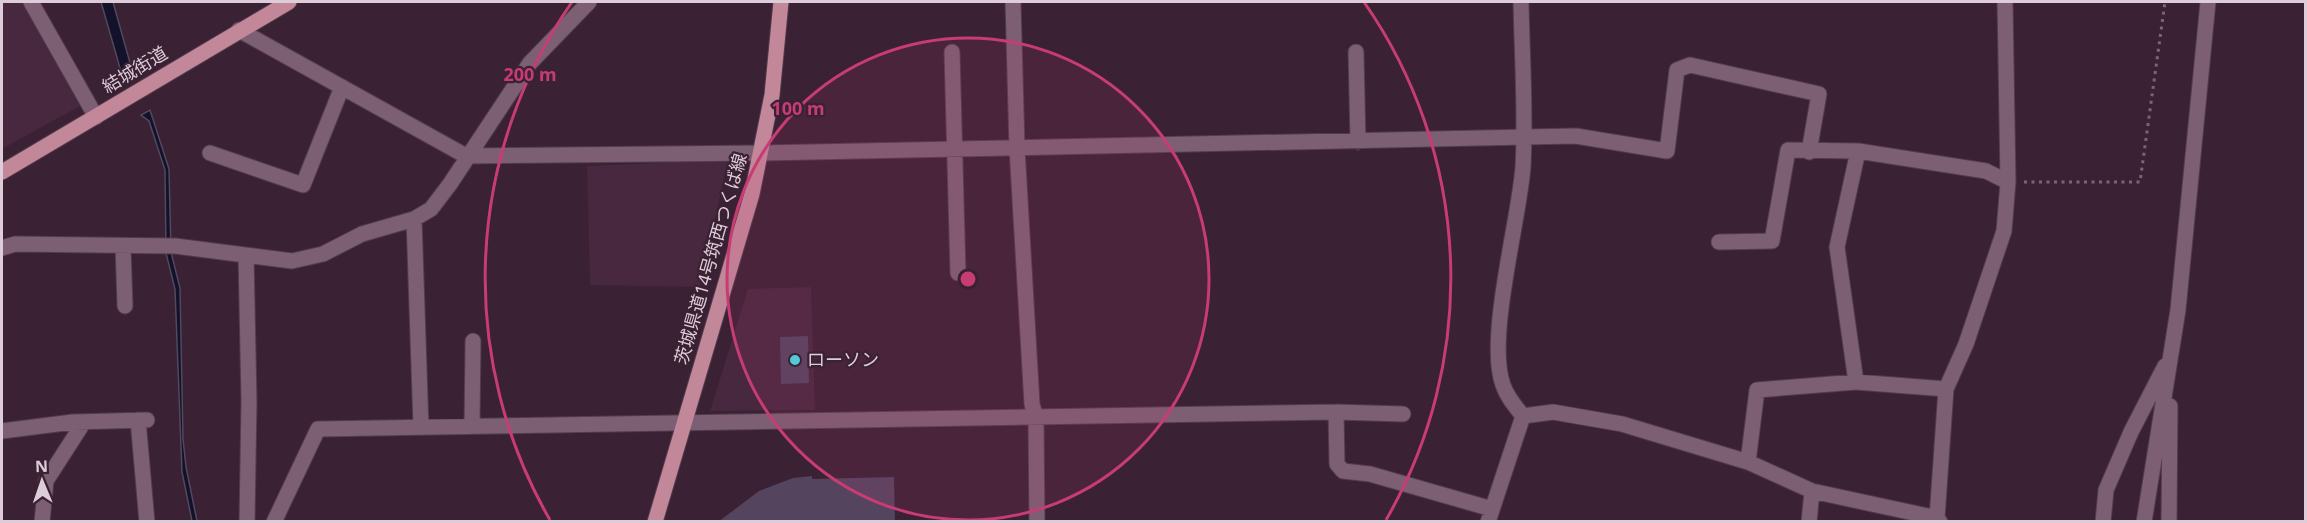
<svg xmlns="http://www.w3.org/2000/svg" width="2307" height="523" font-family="'Noto Sans','Noto Sans JP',sans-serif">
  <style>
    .built { fill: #47283e }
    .water { fill: #14112a; stroke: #51495e; stroke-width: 1.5 }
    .building { fill: #54445e }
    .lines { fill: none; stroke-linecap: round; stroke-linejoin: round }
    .minor-casing { stroke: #523d4b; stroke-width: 17 }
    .major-casing { stroke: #523d4b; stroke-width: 17 }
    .path { stroke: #7c6676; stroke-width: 3; stroke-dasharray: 3 4.5; stroke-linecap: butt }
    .minor { stroke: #7c5f72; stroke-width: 15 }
    .major { stroke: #c3879a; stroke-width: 15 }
    .ring { fill: none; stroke: #c83c74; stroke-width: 3 }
    .poi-dot { fill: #53cadc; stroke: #3a2133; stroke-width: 2 }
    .labels { text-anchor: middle; stroke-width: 4.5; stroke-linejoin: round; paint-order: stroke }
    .street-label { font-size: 18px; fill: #decdd8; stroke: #3a2133 }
    .poi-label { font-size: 18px; fill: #decdd8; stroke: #3a2133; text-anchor: start }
    .centre { fill: #c83c74; stroke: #3a2133; stroke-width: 3 }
    .ring-label { font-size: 18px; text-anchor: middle; font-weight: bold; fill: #c83c74; stroke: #3a2133; stroke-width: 4.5; stroke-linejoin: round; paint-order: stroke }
  </style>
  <rect width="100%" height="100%" fill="#3a2133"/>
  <!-- built -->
  <path class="built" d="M 2,2 L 23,2 L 80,106 L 2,149 Z
    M 728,160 L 700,287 L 590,285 L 587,166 Z
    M 811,287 L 815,410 L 710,411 L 748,289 Z"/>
  <!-- water -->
  <path class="water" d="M 101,2 L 113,2 L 132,70 L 122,75 Z
    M 150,110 L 169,169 L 171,252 L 180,288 L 183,439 L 186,467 L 197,521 L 192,521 L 182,472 L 175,289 L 166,253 L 165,170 L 149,121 L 141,115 Z"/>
  <!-- building -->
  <path class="building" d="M 808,336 L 809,383 L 781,384 L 780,337 Z
    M 812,476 L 812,479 L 894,477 L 895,522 L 718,522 L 759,491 L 793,478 Z"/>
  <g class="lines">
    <!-- minor casing -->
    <g class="minor-casing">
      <path id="minor" d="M 31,2 L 96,117
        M 1013,2 L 1017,148 L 1032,404 L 1036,418 L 1037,522
        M 1521,2 C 1522,56 1526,112 1523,167 C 1519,221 1486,339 1503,385 C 1507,397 1515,406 1523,416
        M 239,30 L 466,156 L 762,153 L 1576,136 L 1667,151 L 1677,70 L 1690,65 L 1819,94 L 1809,152
        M 952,52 L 958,273
        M 1356,52 L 1358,142
        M 210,153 L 303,185 L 342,87
        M 414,219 L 421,427
        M 1719,242 L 1772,241 L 1788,150 L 1858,151 L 1986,171 L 2008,182
        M 123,246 L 125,306
        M 2,248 L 15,244 L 175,246 L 292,261 L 323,254 L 362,234 L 414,219 L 431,209 L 450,184 L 530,63 L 589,2
        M 246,255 L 249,401 L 247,522
        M 1856,382 L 1837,247 L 1858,151
        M 1336,412 L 1337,464 L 1343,471 L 1370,474 L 1492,509
        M 1523,416 L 1553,412 L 1622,424 L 1748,462 L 1812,491 L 1937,518 L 1940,522
        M 138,420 L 147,522
        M 472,426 L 473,341
        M 2,431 L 73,422 L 147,420
        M 1748,462 L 1757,390 L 1856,382 L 1946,389
        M 1937,518 L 1946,389 L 1966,344 L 2004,231 L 2008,182 L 2005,2
        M 42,522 L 46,481 L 84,422
        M 274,522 L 318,429 L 1336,412 L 1403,414
        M 1488,522 L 1523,416
        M 1809,522 L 1812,491
        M 2103,522 L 2106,490 L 2131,432 L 2165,366
        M 2144,522 L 2178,310 L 2208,2
        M 2169,522 L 2170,406"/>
    </g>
    <!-- major casing -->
    <g class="major-casing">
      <path id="major" d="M 2,172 L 289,2
        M 655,522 L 752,194 L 772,95 L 781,2"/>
    </g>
    <!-- path -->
    <path class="path" d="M 2024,182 L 2140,182 L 2165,2"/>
    <!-- minor -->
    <use href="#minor" class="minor"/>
    <!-- major -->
    <use href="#major" class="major"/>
  </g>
  <!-- distance rings -->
  <circle cx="968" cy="279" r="241" fill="#c83c74" fill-opacity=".12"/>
  <g class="ring">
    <circle cx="968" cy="279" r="241"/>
    <path d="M550 520A483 483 0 0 1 572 2M1364 2A483 483 0 0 1 1386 520"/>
  </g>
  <!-- markers -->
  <circle class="poi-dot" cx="795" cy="360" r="6"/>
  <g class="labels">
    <!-- street labels -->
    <g class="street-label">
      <text transform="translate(135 70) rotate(-31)" y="6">結城街道</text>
      <text transform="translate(711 259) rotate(-74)" y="6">茨城県道14号筑西つくば線</text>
    </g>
    <!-- poi labels -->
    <g class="poi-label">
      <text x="807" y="366">ローソン</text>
    </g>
  </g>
  <circle cx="968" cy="279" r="9" class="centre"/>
  <g class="ring-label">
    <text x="530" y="81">200 m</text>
    <text x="798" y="115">100 m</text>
  </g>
  <!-- border -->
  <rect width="2307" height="523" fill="none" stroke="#decdd8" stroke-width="6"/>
  <!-- north arrow -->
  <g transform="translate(42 481) rotate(358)" stroke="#3a2133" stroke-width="4.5" paint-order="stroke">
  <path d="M0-4.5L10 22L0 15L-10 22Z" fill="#decdd8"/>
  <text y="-9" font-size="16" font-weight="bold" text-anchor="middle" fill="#decdd8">N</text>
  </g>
</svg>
